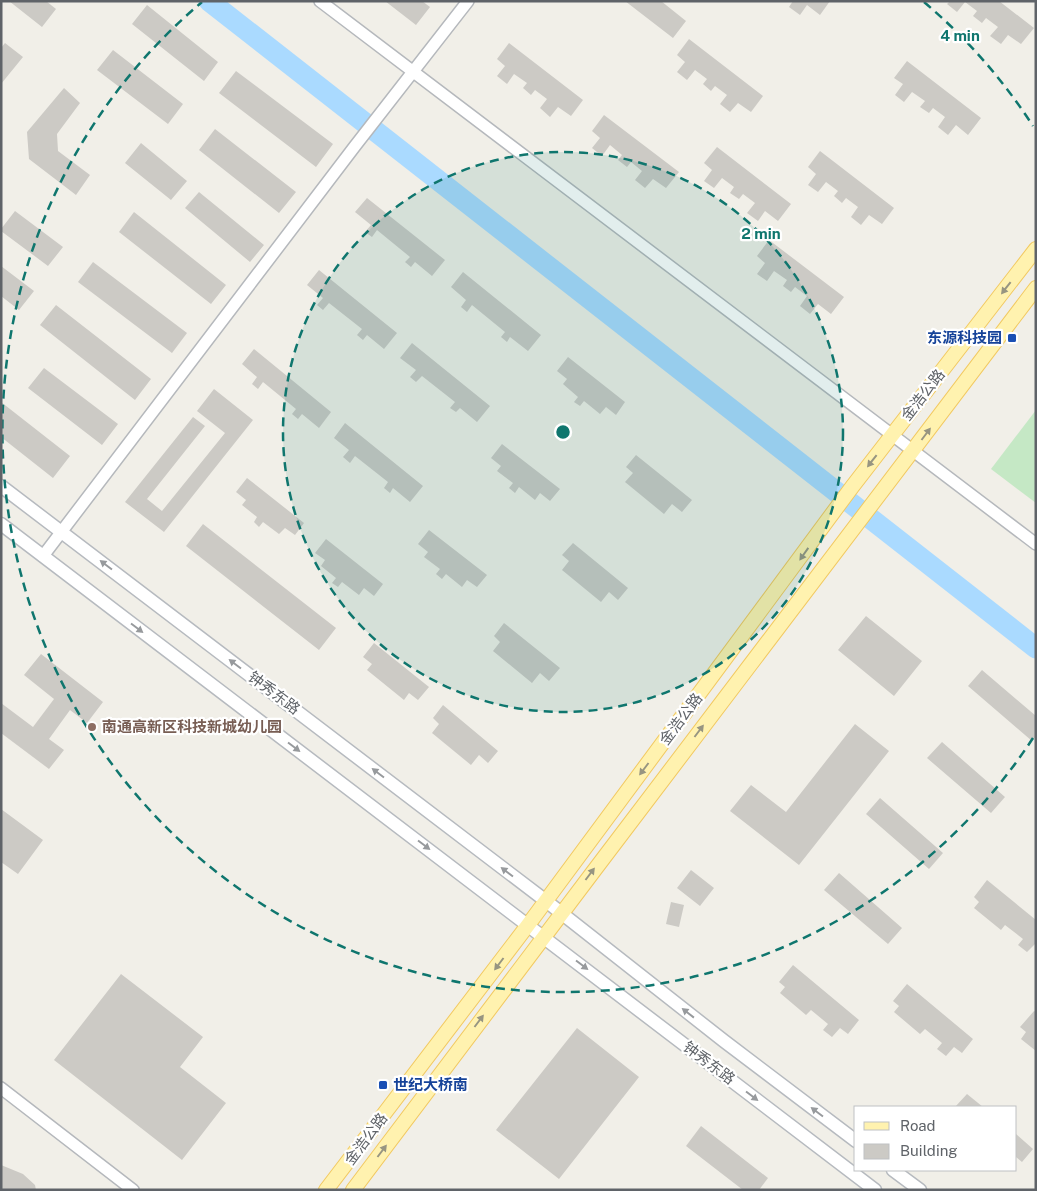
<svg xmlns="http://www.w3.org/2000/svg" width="1037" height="1191" font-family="'Public Sans','Noto Sans SC',sans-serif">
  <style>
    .green { fill: #c5e8c5 }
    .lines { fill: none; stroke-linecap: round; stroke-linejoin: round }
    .river { stroke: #aadaff; stroke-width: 21 }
    .building { fill: #cccac5 }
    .tertiary-casing { stroke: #b5b8bc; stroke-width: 14 }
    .secondary-casing { stroke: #b6babf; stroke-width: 15 }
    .primary-casing { stroke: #f2c960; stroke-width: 16 }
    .tertiary { stroke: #fff; stroke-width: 11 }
    .secondary { stroke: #fff; stroke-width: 12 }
    .primary { stroke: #fff2af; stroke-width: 14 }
    .oneway { fill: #979581 }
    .oneway2 { fill: #979a9d }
    .ring { fill: none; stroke: #0f766e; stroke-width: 2.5; stroke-dasharray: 9 6 }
    .transit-dot { fill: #1a4fb4; stroke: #fff; stroke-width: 2 }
    .education-dot { fill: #8d6e63; stroke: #fff; stroke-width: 2 }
    .labels { text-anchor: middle; stroke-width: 4.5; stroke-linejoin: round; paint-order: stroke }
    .transit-label { font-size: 15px; font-weight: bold; fill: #164399; stroke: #fff; text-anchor: end }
    .street-label { font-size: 15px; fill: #5f6368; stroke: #fff }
    .education-label { font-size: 15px; font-weight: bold; fill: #785e54; stroke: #fff; text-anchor: start }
    .centre { fill: #0f766e; stroke: #fff; stroke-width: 2.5 }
    .ring-label { font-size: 15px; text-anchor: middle; font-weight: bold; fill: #0f766e; stroke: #fff; stroke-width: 4.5; stroke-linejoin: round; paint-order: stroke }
  </style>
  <rect width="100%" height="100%" fill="#f1efe8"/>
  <!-- green -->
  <path class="green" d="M 1036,410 L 1036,503 L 991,469 Z"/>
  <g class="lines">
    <!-- river -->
    <path class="river" d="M 209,1 L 1036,648"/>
  </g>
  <!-- building -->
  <path class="building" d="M 9,1 L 46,1 L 56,9 L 42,27 Z
    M 385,1 L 422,1 L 430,7 L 416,25 Z
    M 625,1 L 661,1 L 686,21 L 673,38 Z
    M 793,1 L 830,1 L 820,15 L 807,5 L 800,15 L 789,7 Z
    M 950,1 L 999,1 L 1034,28 L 1021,44 L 1008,35 L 1001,44 L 990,36 L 998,27 L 986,18 L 982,23 L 973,16 L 977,11 L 965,2 L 957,12 L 947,4 Z
    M 147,5 L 218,62 L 204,81 L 132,24 Z
    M 689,39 L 763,96 L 751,112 L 738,103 L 730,112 L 720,104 L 727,95 L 715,86 L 711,91 L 703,84 L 707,79 L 695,70 L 687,80 L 677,72 L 685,62 L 677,55 Z
    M 5,43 L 23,57 L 1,84 L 1,48 Z
    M 509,43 L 583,100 L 571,116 L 558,107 L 550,117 L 540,108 L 547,99 L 535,90 L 531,95 L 523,88 L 527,83 L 514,74 L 507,84 L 497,76 L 505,66 L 497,59 Z
    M 113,50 L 183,104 L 168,124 L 97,70 Z
    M 907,61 L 981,118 L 968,135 L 956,125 L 948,135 L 938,127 L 945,117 L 933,108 L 929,113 L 920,107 L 925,101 L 912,92 L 904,102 L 895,95 L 903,84 L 894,78 Z
    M 236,71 L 333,144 L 316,167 L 219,93 Z
    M 64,88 L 80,103 L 57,134 L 58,151 L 90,175 L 76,195 L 29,159 L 27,132 Z
    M 604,115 L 679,172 L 666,188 L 653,179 L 645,188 L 635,180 L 642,171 L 631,162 L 627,167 L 618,160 L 622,155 L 610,145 L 602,156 L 592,148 L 600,138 L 592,131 Z
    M 215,129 L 296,192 L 279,213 L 199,150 Z
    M 141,143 L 187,181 L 171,200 L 125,163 Z
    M 717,147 L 791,204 L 778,221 L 765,211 L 758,221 L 747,213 L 755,203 L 743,194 L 739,199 L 730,193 L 734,187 L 722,178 L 714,188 L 704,181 L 712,170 L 704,163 Z
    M 820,151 L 894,208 L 882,224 L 869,215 L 861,225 L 851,217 L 858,207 L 846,198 L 842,203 L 834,196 L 838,191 L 826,182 L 818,192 L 808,185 L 816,174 L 808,167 Z
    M 199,192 L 264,245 L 250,262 L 185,208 Z
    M 367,198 L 445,260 L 432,276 L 415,262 L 411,267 L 405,262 L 410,257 L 377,230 L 372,237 L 365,232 L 371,225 L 355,212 Z
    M 15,211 L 63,247 L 48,266 L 1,231 L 1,229 Z
    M 134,212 L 226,285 L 211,304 L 119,232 Z
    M 769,240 L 844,297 L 831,314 L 818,304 L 810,314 L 800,306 L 807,296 L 795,287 L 791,292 L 783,286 L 787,280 L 774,271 L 767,281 L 757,274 L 765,263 L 757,256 Z
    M 93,262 L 187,333 L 172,353 L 78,282 Z
    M 1,266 L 34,291 L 19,310 L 1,296 Z
    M 319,270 L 397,333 L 384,349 L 367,335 L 363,340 L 357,335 L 362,329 L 329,303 L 323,310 L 317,305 L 323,298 L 307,285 Z
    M 463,272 L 541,335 L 528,351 L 510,337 L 507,342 L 501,337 L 505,332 L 472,305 L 467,312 L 461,307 L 466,300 L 451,287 Z
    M 56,305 L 151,379 L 135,400 L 40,325 Z
    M 412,343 L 490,406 L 477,422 L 460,408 L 456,412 L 450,408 L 455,402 L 422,376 L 416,382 L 410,377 L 416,370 L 400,358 Z
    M 254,349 L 331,412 L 319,428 L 302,414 L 298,419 L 292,414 L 296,409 L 263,382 L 258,389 L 252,384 L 257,377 L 242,364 Z
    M 568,357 L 625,402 L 616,415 L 606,407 L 600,414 L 584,401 L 580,406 L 574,402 L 578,397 L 563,384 L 567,379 L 557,371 Z
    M 44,368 L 118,424 L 102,445 L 28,388 Z
    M 214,389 L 253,420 L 164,532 L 125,502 L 193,417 L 205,426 L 147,499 L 162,511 L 225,433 L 197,411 Z
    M 1,402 L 70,456 L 53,478 L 1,437 Z
    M 345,423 L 423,486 L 410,502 L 393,488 L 390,493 L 384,488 L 388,482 L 355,456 L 350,463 L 343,457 L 349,450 L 334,438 Z
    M 502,444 L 560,489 L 550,501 L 540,493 L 535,500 L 519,487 L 515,493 L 509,488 L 513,483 L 497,471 L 501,466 L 491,458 Z
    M 636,455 L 692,500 L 682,512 L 672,504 L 664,514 L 625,482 L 633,473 L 626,467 Z
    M 247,478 L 304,523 L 295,535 L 285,528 L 279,534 L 263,522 L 259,527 L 254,522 L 257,517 L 242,505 L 246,500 L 236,492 Z
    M 203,524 L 336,628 L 319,650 L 186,546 Z
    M 429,530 L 487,575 L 477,587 L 467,580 L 462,587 L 446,574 L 442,579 L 436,574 L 440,569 L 424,557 L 428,552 L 418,544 Z
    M 326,539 L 383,584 L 374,596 L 364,588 L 359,595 L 342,582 L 338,587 L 332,583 L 336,578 L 321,566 L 325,560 L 315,553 Z
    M 573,543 L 628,588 L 618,600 L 609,592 L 601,602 L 562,570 L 569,561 L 562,555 Z
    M 866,616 L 922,661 L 894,696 L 838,650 Z
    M 504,623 L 560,668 L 549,681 L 540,673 L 532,683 L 493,651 L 500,642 L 494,636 Z
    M 374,643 L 429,687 L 418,700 L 409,693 L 404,700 L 367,670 L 372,664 L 363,657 Z
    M 41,654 L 103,702 L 87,723 L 70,710 L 49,739 L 64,750 L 49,769 L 1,733 L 1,703 L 33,727 L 54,699 L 24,675 Z
    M 982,670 L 1036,716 L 1036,736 L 1032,741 L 968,686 Z
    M 443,705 L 498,751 L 488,763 L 479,755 L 471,765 L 432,733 L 439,724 L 433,718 Z
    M 855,724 L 889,751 L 799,865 L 730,811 L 751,785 L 786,812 Z
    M 942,742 L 1005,797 L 991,813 L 927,758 Z
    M 880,798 L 943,853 L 929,869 L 866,814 Z
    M 1,809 L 43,840 L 18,874 L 1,862 Z
    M 691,870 L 714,888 L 700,906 L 677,888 Z
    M 839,873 L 902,928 L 888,944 L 824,890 Z
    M 987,880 L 1036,920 L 1036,943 L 1027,952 L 1018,945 L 1023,939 L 1005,925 L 1001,930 L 974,908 L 979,902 L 974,897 Z
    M 671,902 L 684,905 L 679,927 L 666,924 Z
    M 793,965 L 859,1020 L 848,1034 L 840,1028 L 832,1037 L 823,1030 L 828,1024 L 811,1010 L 806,1015 L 780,993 L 785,987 L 779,982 Z
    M 121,974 L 203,1037 L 180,1067 L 226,1103 L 182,1160 L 54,1060 Z
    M 907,984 L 973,1039 L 962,1053 L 954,1047 L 946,1056 L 937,1049 L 942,1043 L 925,1029 L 920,1034 L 894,1012 L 899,1006 L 893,1001 Z
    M 1034,1011 L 1036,1012 L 1036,1051 L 1021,1039 L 1026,1032 L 1020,1027 Z
    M 577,1028 L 639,1077 L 559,1179 L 496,1130 Z
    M 967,1094 L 983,1107 L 955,1107 Z
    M 701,1126 L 768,1178 L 759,1190 L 743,1190 L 686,1146 Z
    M 1016,1134 L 1033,1149 L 1022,1162 L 1016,1157 Z
    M 1,1165 L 23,1174 L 35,1185 L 36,1190 L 1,1190 Z"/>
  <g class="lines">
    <!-- tertiary casing -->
    <g class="tertiary-casing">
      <path id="tertiary" d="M 320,1 L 1036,544
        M 43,556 L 355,146 L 468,1
        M 1,1088 L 133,1190"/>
    </g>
    <!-- secondary casing -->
    <g class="secondary-casing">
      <path id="secondary" d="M 1,486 L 546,901 L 724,1041 L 856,1141
        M 1,524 L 875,1190
        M 893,1170 L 920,1190"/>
    </g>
    <!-- primary casing -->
    <g class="primary-casing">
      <path id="primary" d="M 326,1190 L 528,925 L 852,487 L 1036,249
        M 353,1190 C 579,888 809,590 1036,288"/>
    </g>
    <!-- tertiary -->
    <use href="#tertiary" class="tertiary"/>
    <!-- secondary -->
    <use href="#secondary" class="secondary"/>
    <!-- primary -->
    <use href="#primary" class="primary"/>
  </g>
  <!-- one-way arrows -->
  <defs><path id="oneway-solid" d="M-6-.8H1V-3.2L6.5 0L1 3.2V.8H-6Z" transform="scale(1.25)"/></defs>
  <g class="oneway">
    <use href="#oneway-solid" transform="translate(1006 288) rotate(128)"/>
    <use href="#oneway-solid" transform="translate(926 434) rotate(-53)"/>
    <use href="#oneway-solid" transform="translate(872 461) rotate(128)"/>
    <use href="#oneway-solid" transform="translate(804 554) rotate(125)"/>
    <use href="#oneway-solid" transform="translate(699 731) rotate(-53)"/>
    <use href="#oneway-solid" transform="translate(644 769) rotate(127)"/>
    <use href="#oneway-solid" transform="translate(590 874) rotate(-53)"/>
    <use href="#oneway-solid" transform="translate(499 964) rotate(127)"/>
    <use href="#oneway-solid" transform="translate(479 1021) rotate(-53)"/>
    <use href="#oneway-solid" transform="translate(382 1151) rotate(-53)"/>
  </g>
  <g class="oneway2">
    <use href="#oneway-solid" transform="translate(106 565) rotate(-143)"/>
    <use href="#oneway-solid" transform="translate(137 628) rotate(37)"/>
    <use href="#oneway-solid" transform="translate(235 664) rotate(-143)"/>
    <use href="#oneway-solid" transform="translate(294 747) rotate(37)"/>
    <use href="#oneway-solid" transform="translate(378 773) rotate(-143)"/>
    <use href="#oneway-solid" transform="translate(424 845) rotate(37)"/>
    <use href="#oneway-solid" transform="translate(507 872) rotate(-143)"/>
    <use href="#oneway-solid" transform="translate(582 965) rotate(37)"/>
    <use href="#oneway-solid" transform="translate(688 1013) rotate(-142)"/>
    <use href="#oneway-solid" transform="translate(752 1096) rotate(37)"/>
    <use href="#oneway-solid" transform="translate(817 1112) rotate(-143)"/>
  </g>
  <!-- distance rings -->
  <circle cx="563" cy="432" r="280" fill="#0f766e" fill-opacity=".12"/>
  <g class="ring">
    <circle cx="563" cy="432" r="280"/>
    <path d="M1033 738A561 561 0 1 1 202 2M924 2A561 561 0 0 1 1033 126"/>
  </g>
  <!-- markers -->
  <g class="transit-dot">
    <rect x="1007" y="333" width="10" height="10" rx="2.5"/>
    <rect x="378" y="1080" width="10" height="10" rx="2.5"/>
  </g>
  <circle class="education-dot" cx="92" cy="727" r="5"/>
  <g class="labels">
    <!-- transit labels -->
    <g class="transit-label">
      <text x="1002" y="343">东源科技园</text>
      <text x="393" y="1090" text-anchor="start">世纪大桥南</text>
    </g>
    <!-- street labels -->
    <g class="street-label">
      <text transform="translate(923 395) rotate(-52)" y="5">金浩公路</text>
      <text transform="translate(274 693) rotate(37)" y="5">钟秀东路</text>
      <text transform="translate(681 719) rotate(-53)" y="5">金浩公路</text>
      <text transform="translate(709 1063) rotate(37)" y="5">钟秀东路</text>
      <text transform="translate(366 1139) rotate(-53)" y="5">金浩公路</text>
    </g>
    <!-- education labels -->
    <g class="education-label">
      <text x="102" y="732">南通高新区科技新城幼儿园</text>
    </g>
  </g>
  <circle cx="563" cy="432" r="8" class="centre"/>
  <g class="ring-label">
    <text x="960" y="41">4 min</text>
    <text x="761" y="239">2 min</text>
  </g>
  <!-- border -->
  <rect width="1037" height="1191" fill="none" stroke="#5f6368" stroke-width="5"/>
  <!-- legend -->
  <rect x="854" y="1106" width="162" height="65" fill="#ffffff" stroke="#bfc1c3"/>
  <rect x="864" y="1122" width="25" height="8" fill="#fff2af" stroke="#bfc1c3"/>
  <text x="900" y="1131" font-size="15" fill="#5f6368">Road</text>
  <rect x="864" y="1144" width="25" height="15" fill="#cccac5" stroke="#bfc1c3"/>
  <text x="900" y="1156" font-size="15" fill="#5f6368">Building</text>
</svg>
